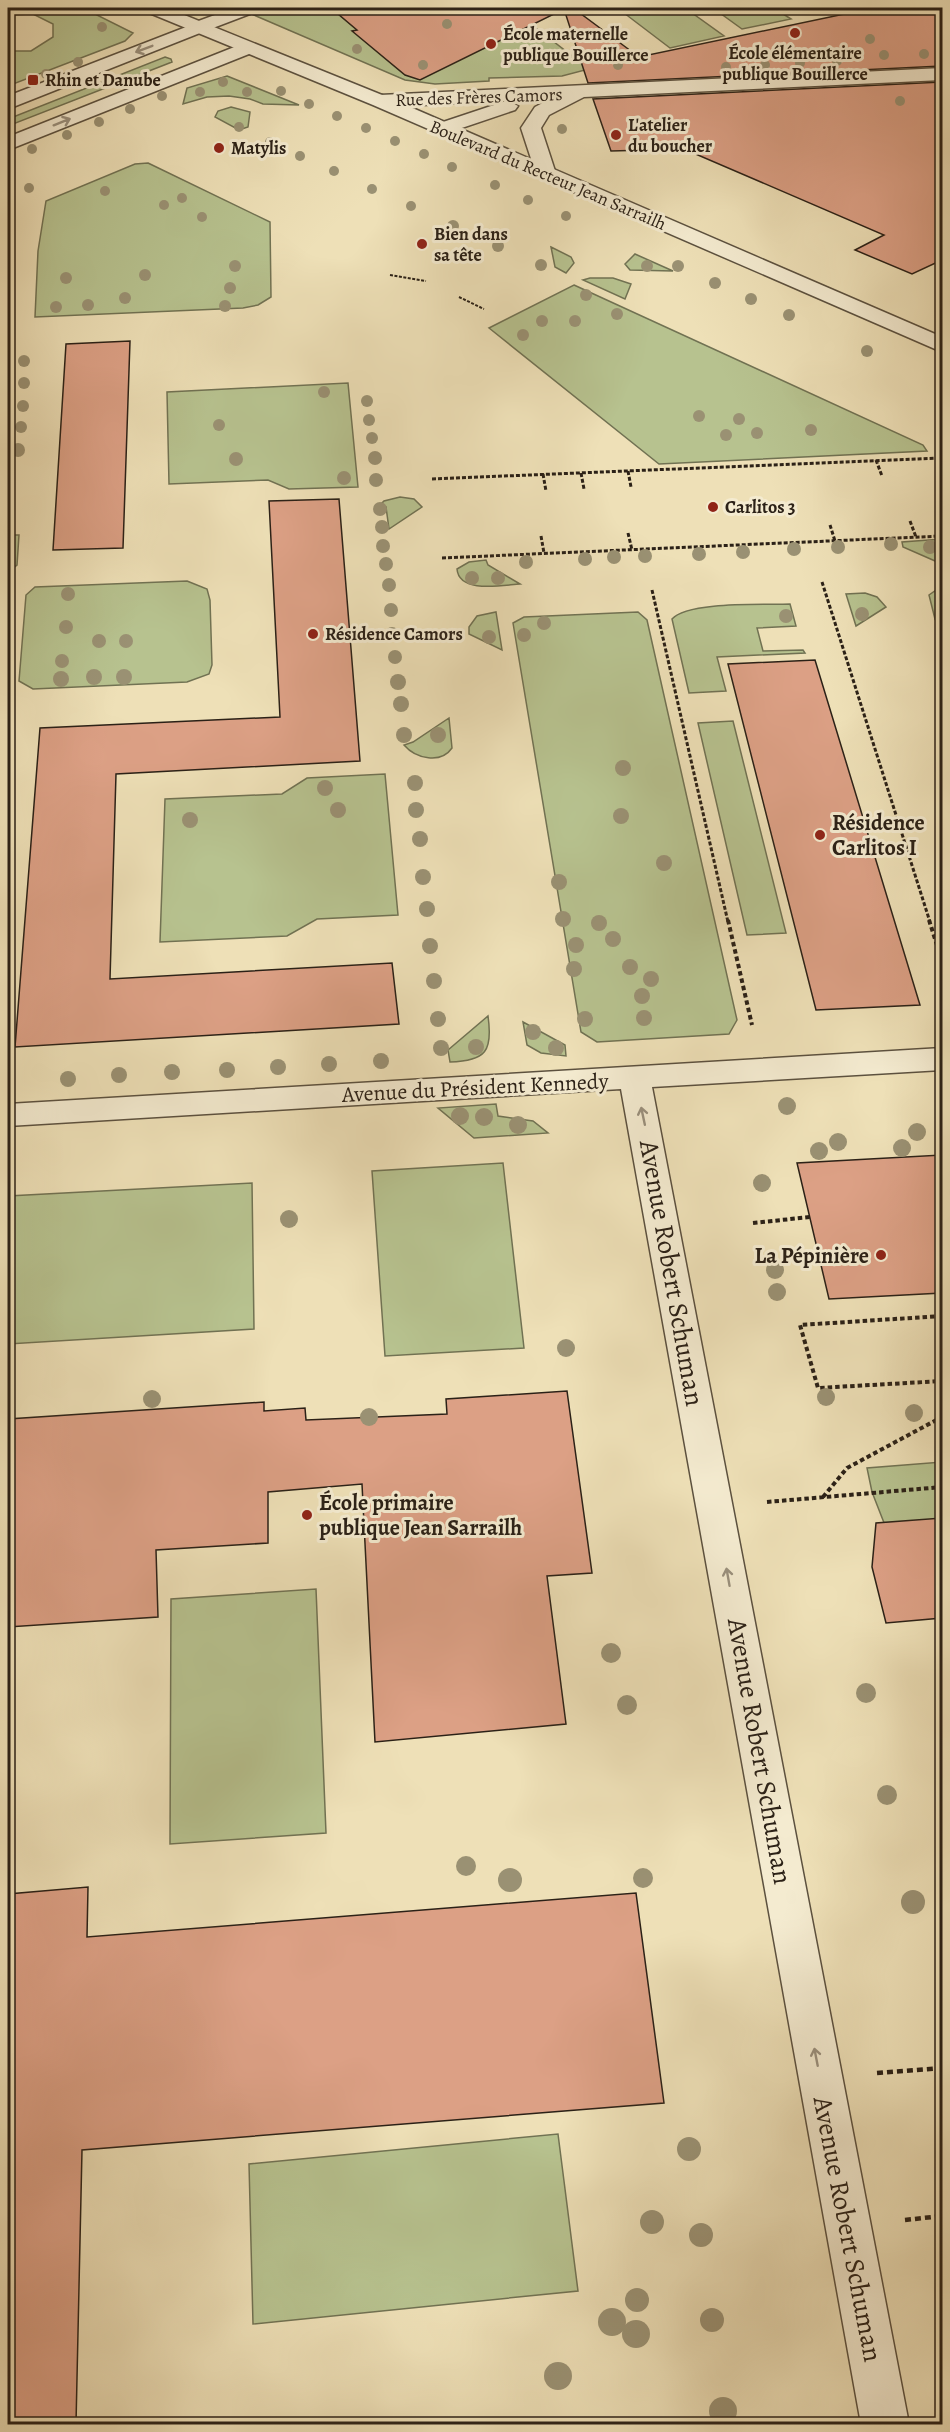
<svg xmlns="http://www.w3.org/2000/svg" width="950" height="2432" font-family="Alegreya,serif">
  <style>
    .green { fill: #b7c28f; stroke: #717253; stroke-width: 1.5 }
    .building { fill: #dca085; stroke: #2b2117; stroke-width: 1.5 }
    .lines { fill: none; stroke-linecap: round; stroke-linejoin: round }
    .service-casing { stroke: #5c513f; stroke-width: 3 }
    .minor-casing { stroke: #5c513f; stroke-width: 3 }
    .tertiary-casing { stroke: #5c513f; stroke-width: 3 }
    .path-far3 { stroke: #2b2117; stroke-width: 2; stroke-dasharray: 3 1.5; stroke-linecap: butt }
    .path-far2 { stroke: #2b2117; stroke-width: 3; stroke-dasharray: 4 2; stroke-linecap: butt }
    .path-far1 { stroke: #2b2117; stroke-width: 4; stroke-dasharray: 4.5 3; stroke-linecap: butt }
    .path { stroke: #2b2117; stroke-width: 4.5; stroke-dasharray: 6 4; stroke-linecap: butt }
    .service { fill: #f4ebd0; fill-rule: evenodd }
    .minor { fill: #f4ebd0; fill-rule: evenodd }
    .tertiary { fill: #f4ebd0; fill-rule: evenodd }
    .tree { fill: #9a9173 }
    .oneway { stroke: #9a907d }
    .poi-dot { fill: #8f2418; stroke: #f4ebd0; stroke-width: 2 }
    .labels { text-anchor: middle; stroke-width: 6; stroke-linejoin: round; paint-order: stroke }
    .far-poi-label { font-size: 18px; font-weight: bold; fill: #2b2117; stroke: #f4ebd0; text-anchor: start }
    .far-street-label { font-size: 18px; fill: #2b2117; stroke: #f4ebd0 }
    .poi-label { font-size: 22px; font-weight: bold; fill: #2b2117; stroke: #f4ebd0; text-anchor: start }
    .street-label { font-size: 22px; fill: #2b2117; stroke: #f4ebd0 }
    .near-street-label { font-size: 27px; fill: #2b2117; stroke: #f4ebd0 }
  </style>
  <rect width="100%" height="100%" fill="#eee0b7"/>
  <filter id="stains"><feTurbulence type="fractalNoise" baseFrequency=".00333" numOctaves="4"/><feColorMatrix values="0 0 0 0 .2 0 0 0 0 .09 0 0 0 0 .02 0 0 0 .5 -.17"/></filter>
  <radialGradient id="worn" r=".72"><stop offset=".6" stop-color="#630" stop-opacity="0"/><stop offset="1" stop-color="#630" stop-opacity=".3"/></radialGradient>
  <!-- green -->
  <path class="green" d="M 8,8 L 83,8 L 133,33 L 125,41 L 8,86 L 8,51 L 31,51 L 53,37 L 53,24 L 33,14 L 8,15 Z
    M 263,8 L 299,10 L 331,8 L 357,30 L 353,31 L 434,34 L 402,8 L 510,8 L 589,69 L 562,76 L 489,78 L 489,81 L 435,84 L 405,80 L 249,13 Z
    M 650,8 L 685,8 L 724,36 L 670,48 L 624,13 Z
    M 713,8 L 774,8 L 791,19 L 742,29 Z
    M 165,57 L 171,59 L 172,62 L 8,126 L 8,119 Z
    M 227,76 L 299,105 L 263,104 L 250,99 L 229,96 L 207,97 L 183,104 L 187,88 Z
    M 231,107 L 250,112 L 248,127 L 239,130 L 215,117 L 218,111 Z
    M 148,163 L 270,222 L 271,297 L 258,305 L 243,308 L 35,317 L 38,251 L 46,201 L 135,164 Z
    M 551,247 L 571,257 L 574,263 L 566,273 L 555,267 Z
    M 635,254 L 673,271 L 630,270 L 625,264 Z
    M 590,278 L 613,278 L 631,284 L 625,299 L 583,280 Z
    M 574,285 L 923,445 L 927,451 L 659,464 L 489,328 Z
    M 348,383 L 358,487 L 289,489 L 268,480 L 169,484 L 167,392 Z
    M 400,497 L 414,499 L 422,507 L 389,529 L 386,507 L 379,506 L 384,501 Z
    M 8,535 L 19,535 L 17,565 L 8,572 Z
    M 942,539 L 942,564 L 903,547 L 902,542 Z
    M 486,560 L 488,565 L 520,584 C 503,585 459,594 457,569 L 469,562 Z
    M 187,581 L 207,589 L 210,600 L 212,665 L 209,674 L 187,682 L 33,689 L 19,681 L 26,595 L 35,587 Z
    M 942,586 L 942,612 L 935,619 L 929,595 Z
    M 865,593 L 877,597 L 886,607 L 856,626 L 846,594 Z
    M 790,604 L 796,626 L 757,628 L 763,651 L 803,650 L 805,653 L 717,657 L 726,691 L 689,693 L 672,619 C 687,601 765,605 790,604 Z
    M 496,612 L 502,650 L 469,634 L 469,627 L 477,616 Z
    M 638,612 L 647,620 L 737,1020 L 729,1034 L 597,1042 L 581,1032 L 513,623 L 524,617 Z
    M 449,718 L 452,748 C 441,764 416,759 404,745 L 413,742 Z
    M 733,721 L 786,933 L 747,935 L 698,723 Z
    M 385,774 L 398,915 L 317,919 L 287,936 L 160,942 L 165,799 L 282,794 L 307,778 Z
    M 488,1016 C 493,1051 486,1061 450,1062 L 448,1050 Z
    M 523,1022 L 565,1045 L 566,1056 L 541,1053 L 527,1045 Z
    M 496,1104 L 498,1116 L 533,1121 L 548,1133 L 474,1138 L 438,1108 Z
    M 503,1163 L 524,1348 L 385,1356 L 372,1171 Z
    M 252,1183 L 254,1329 L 8,1344 L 8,1196 Z
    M 942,1462 L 942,1519 L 935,1519 L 888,1533 L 872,1492 L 867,1468 Z
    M 316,1589 L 326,1833 L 170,1844 L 171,1599 Z
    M 558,2134 L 578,2291 L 253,2324 L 249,2164 Z"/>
  <!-- building -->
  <path class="building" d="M 331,8 L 573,8 L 639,57 L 873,8 L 942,8 L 942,66 L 588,83 L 564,9 L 420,80 L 405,75 L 352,31 L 357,30 Z
    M 942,82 L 942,260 L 912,274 L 855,250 L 884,235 L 684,149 L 611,151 L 593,99 Z
    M 130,341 L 123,548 L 53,550 L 66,344 Z
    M 339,499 L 360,761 L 116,774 L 110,979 L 392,963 L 399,1024 L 15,1047 L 40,728 L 280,717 L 269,501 Z
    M 815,660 L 920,1005 L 816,1010 L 728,664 Z
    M 942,1155 L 942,1293 L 829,1299 L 797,1163 Z
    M 567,1391 L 592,1573 L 547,1576 L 566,1724 L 375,1742 L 362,1484 L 268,1492 L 268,1543 L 156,1550 L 158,1617 L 8,1627 L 8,1419 L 264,1402 L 264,1411 L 305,1408 L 306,1420 L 447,1414 L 446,1399 Z
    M 942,1518 L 942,1618 L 886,1623 L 872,1567 L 876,1523 Z
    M 88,1887 L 87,1937 L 636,1893 L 664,2103 L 82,2150 L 76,2424 L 8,2424 L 8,1894 Z"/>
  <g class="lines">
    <!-- service casing -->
    <g class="service-casing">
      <path id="service" d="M 234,8 L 258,8 L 255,12 L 205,31 L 199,32 L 190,27 L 193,23 Z"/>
    </g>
    <!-- minor casing -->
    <g class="minor-casing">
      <path id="minor" d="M 199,22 L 205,23 L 208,27 L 205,31 L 8,109 L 8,96 Z
        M 247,42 L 254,44 L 256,48 L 254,52 L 8,150 L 8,137 Z
        M 942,68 L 942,80 L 584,97 L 549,115 L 541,128 L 556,174 L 553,178 L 539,178 L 536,174 L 521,128 L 535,107 L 552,98 L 509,101 L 518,106 L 515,110 L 441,135 L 434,133 L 431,129 L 434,125 L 506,101 L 380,107 L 370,101 L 380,95 Z
        M 942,1048 L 942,1070 L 652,1087 L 909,2424 L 861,2424 L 621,1089 L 8,1126 L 8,1104 Z"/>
    </g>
    <!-- tertiary casing -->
    <g class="tertiary-casing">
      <path id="tertiary" d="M 144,8 L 167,8 L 387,97 L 942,337 L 942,352 L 373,105 L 147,12 Z"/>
    </g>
    <!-- path-far3 -->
    <path class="path-far3" d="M 390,275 L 426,281
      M 459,297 L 484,309"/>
    <!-- path-far2 -->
    <path class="path-far2" d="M 876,460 L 882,476
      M 628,471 L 631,487
      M 581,473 L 584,489
      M 543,474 L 546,491
      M 432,479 L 942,458
      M 910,521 L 916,537
      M 830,525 L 835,541
      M 628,533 L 632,550
      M 541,536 L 544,553
      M 442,558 L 942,536
      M 822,582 L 930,922
      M 652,590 L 728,922"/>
    <!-- path-far1 -->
    <path class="path-far1" d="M 728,920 L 752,1025
      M 929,920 L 942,961
      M 753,1223 L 810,1217
      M 942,1316 L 800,1325 L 818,1388 L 942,1381
      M 823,1497 L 847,1468 L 942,1417
      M 767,1502 L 942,1487"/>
    <!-- path -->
    <path class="path" d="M 877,2073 L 942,2068
      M 905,2220 L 942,2216"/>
    <!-- service -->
    <use href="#service" class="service"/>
    <!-- minor -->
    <use href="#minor" class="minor"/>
    <!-- tertiary -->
    <use href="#tertiary" class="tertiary"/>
  </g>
  <!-- trees -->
  <g class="tree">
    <circle cx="447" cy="24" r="5"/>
    <circle cx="102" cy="27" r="5"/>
    <circle cx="870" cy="39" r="5"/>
    <circle cx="357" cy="49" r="5"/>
    <circle cx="818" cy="53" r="5"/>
    <circle cx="924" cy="54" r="5"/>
    <circle cx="884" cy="55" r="5"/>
    <circle cx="837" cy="61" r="5"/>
    <circle cx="78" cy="62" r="5"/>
    <circle cx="800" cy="63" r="5"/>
    <circle cx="423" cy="65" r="5"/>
    <circle cx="618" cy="65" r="5"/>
    <circle cx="765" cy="65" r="5"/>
    <circle cx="726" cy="67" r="5"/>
    <circle cx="46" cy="74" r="5"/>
    <circle cx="223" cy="82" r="5"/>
    <circle cx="281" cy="91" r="5"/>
    <circle cx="200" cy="92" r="5"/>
    <circle cx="247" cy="92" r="5"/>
    <circle cx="162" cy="96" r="5"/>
    <circle cx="900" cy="101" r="5"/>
    <circle cx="309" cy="104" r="5"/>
    <circle cx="130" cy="109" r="5"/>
    <circle cx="337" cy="116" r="5"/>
    <circle cx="99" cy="122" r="5"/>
    <circle cx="239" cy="127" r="5"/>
    <circle cx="366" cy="128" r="5"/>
    <circle cx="562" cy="129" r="5"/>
    <circle cx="67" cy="135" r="5"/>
    <circle cx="395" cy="141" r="5"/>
    <circle cx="270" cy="142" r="5"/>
    <circle cx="32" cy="149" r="5"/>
    <circle cx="424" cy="154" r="5"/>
    <circle cx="300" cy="156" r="5"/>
    <circle cx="452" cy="167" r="5"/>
    <circle cx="334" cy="171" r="5"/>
    <circle cx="495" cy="185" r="5"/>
    <circle cx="29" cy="188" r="5"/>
    <circle cx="372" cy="189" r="5"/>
    <circle cx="105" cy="191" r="5"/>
    <circle cx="182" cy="198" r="5"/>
    <circle cx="528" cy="200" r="5"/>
    <circle cx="164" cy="205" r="5"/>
    <circle cx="411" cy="206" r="5"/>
    <circle cx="566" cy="216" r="5"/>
    <circle cx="202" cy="217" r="5"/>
    <circle cx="453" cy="226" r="6"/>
    <circle cx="498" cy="246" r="6"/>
    <circle cx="541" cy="265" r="6"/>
    <circle cx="235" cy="266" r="6"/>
    <circle cx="647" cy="266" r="6"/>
    <circle cx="678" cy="266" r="6"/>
    <circle cx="145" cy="275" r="6"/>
    <circle cx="66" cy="278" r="6"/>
    <circle cx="715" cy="283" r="6"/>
    <circle cx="230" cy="288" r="6"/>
    <circle cx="586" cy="295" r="6"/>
    <circle cx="125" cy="298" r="6"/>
    <circle cx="751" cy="299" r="6"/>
    <circle cx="88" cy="305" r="6"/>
    <circle cx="225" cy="306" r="6"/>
    <circle cx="56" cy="307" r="6"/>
    <circle cx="617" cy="314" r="6"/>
    <circle cx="789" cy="315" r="6"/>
    <circle cx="542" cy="321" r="6"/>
    <circle cx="575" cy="321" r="6"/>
    <circle cx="523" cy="335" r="6"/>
    <circle cx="867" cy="351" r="6"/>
    <circle cx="24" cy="361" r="6"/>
    <circle cx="24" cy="383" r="6"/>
    <circle cx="324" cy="392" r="6"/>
    <circle cx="367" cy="401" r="6"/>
    <circle cx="23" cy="406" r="6"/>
    <circle cx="699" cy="416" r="6"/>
    <circle cx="739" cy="419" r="6"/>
    <circle cx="369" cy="420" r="6"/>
    <circle cx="219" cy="425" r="6"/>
    <circle cx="21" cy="427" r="6"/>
    <circle cx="811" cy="430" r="6"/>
    <circle cx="757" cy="433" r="6"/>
    <circle cx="726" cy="435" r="6"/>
    <circle cx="372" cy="438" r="6"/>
    <circle cx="18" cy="450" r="7"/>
    <circle cx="375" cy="458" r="7"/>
    <circle cx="236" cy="459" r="7"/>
    <circle cx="344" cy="478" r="7"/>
    <circle cx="376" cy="480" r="7"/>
    <circle cx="380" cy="509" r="7"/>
    <circle cx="382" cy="527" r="7"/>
    <circle cx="891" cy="544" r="7"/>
    <circle cx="383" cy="546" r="7"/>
    <circle cx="838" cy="547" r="7"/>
    <circle cx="930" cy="547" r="7"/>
    <circle cx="794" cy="549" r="7"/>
    <circle cx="743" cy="552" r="7"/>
    <circle cx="699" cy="554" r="7"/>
    <circle cx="645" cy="556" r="7"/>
    <circle cx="614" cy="557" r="7"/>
    <circle cx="585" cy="559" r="7"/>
    <circle cx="526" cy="562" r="7"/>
    <circle cx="386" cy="564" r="7"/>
    <circle cx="472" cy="578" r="7"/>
    <circle cx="498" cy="578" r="7"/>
    <circle cx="389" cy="585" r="7"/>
    <circle cx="68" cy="594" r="7"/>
    <circle cx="391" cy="610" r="7"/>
    <circle cx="862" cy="614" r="7"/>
    <circle cx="786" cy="616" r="7"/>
    <circle cx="544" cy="623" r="7"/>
    <circle cx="66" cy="627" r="7"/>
    <circle cx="392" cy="634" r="7"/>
    <circle cx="524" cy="635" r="7"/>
    <circle cx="489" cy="637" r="7"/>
    <circle cx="99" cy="641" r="7"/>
    <circle cx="126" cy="641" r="7"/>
    <circle cx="395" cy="657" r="7"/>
    <circle cx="62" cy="661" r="7"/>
    <circle cx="94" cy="677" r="8"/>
    <circle cx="124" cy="677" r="8"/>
    <circle cx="61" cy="679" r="8"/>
    <circle cx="398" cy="682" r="8"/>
    <circle cx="401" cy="704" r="8"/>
    <circle cx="404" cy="735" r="8"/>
    <circle cx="438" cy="735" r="8"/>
    <circle cx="623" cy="768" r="8"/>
    <circle cx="415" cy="783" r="8"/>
    <circle cx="325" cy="788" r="8"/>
    <circle cx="338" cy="810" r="8"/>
    <circle cx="416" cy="810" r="8"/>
    <circle cx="621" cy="816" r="8"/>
    <circle cx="190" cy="820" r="8"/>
    <circle cx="420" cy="839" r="8"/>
    <circle cx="664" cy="863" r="8"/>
    <circle cx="423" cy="877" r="8"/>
    <circle cx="559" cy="882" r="8"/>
    <circle cx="427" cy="909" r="8"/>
    <circle cx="563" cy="919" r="8"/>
    <circle cx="599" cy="923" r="8"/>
    <circle cx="613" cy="939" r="8"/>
    <circle cx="576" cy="945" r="8"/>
    <circle cx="430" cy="946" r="8"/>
    <circle cx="630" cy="967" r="8"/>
    <circle cx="574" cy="969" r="8"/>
    <circle cx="651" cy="979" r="8"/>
    <circle cx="434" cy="981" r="8"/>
    <circle cx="642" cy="996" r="8"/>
    <circle cx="644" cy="1018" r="8"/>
    <circle cx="438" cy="1019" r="8"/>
    <circle cx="585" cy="1019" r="8"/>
    <circle cx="533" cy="1032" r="8"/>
    <circle cx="476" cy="1047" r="8"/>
    <circle cx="441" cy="1048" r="8"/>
    <circle cx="556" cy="1048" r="8"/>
    <circle cx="381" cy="1061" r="8"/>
    <circle cx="329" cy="1064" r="8"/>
    <circle cx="278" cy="1067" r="8"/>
    <circle cx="227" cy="1070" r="8"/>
    <circle cx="172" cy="1072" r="8"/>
    <circle cx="119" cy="1075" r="8"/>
    <circle cx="68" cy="1079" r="8"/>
    <circle cx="787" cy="1106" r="9"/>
    <circle cx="460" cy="1116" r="9"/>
    <circle cx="484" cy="1117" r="9"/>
    <circle cx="518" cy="1125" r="9"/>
    <circle cx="917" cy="1132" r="9"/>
    <circle cx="838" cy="1142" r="9"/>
    <circle cx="902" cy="1148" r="9"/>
    <circle cx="819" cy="1151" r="9"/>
    <circle cx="762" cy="1183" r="9"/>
    <circle cx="289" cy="1219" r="9"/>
    <circle cx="775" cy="1270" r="9"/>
    <circle cx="777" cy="1292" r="9"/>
    <circle cx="566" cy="1348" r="9"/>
    <circle cx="826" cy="1397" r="9"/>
    <circle cx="152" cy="1399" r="9"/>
    <circle cx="914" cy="1413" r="9"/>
    <circle cx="369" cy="1417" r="9"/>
    <circle cx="611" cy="1653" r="10"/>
    <circle cx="866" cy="1693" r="10"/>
    <circle cx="627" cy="1705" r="10"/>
    <circle cx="887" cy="1795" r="10"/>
    <circle cx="466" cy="1866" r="10"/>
    <circle cx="643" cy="1878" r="10"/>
    <circle cx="510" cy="1880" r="12"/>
    <circle cx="913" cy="1902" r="12"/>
    <circle cx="689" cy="2149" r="12"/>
    <circle cx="652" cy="2222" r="12"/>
    <circle cx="701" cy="2235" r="12"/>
    <circle cx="637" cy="2300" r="12"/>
    <circle cx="712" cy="2320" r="12"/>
    <circle cx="612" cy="2322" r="14"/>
    <circle cx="636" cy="2334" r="14"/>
    <circle cx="558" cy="2376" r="14"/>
    <circle cx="723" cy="2411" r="14"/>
  </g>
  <!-- one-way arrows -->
  <defs><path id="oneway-shaft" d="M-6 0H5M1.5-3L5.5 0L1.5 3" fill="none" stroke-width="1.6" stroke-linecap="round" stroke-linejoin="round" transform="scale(1.5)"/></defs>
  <g class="oneway">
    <use href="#oneway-shaft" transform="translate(144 49) rotate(159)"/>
    <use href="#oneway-shaft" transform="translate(62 122) rotate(-22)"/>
    <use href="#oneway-shaft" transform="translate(643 1116) rotate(-102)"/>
    <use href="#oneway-shaft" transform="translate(728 1577) rotate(-100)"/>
    <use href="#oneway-shaft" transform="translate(816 2057) rotate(-101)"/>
  </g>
  <!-- markers -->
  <g class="poi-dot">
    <circle cx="795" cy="33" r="6"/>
    <circle cx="491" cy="44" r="6"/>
    <rect x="27" y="74" width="12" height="12" rx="3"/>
    <circle cx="616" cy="135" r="6"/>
    <circle cx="219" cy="148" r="6"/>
    <circle cx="422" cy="244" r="6"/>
    <circle cx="713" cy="507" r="6"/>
    <circle cx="313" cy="634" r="6"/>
    <circle cx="820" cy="835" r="6"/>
    <circle cx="881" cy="1255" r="6"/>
    <circle cx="307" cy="1515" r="6"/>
  </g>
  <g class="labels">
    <!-- far-poi labels -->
    <g class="far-poi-label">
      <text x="503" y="40">École maternelle<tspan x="503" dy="21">publique Bouillerce</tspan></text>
      <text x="795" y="59" text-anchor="middle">École élémentaire<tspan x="795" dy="21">publique Bouillerce</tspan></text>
      <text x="45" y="86">Rhin et Danube</text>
      <text x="628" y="131">L'atelier<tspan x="628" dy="21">du boucher</tspan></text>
      <text x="231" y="154">Matylis</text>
      <text x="434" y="240">Bien dans<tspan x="434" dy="21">sa tête</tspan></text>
      <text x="725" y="513">Carlitos 3</text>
      <text x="325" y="640">Résidence Camors</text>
    </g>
    <!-- far-street labels -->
    <g class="far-street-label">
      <text transform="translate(479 97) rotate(-2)" y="6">Rue des Frères Camors</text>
      <text transform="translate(548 175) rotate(23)" y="6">Boulevard du Recteur Jean Sarrailh</text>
    </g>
    <!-- poi labels -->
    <g class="poi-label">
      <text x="832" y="830">Résidence<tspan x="832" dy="25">Carlitos I</tspan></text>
      <text x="869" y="1263" text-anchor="end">La Pépinière</text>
      <text x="319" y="1510">École primaire<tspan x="319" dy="25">publique Jean Sarrailh</tspan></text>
    </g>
    <!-- street labels -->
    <g class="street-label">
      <text transform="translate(475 1087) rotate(-3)" y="8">Avenue du Président Kennedy</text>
    </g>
    <!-- near-street labels -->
    <g class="near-street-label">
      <text transform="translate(672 1273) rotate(80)" y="9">Avenue Robert Schuman</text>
      <text transform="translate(760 1751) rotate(80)" y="9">Avenue Robert Schuman</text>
      <text transform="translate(848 2229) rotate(79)" y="9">Avenue Robert Schuman</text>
    </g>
  </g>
  <!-- margin -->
  <rect width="950" height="2432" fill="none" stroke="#eee0b7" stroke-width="30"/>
  <rect x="9" y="9" width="932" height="2414" fill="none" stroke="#2b2117" stroke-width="3"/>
  <rect x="15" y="15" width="920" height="2402" fill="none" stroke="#2b2117" stroke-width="1.5"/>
  <rect width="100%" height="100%" filter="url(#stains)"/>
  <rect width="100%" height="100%" fill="url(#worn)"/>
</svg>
